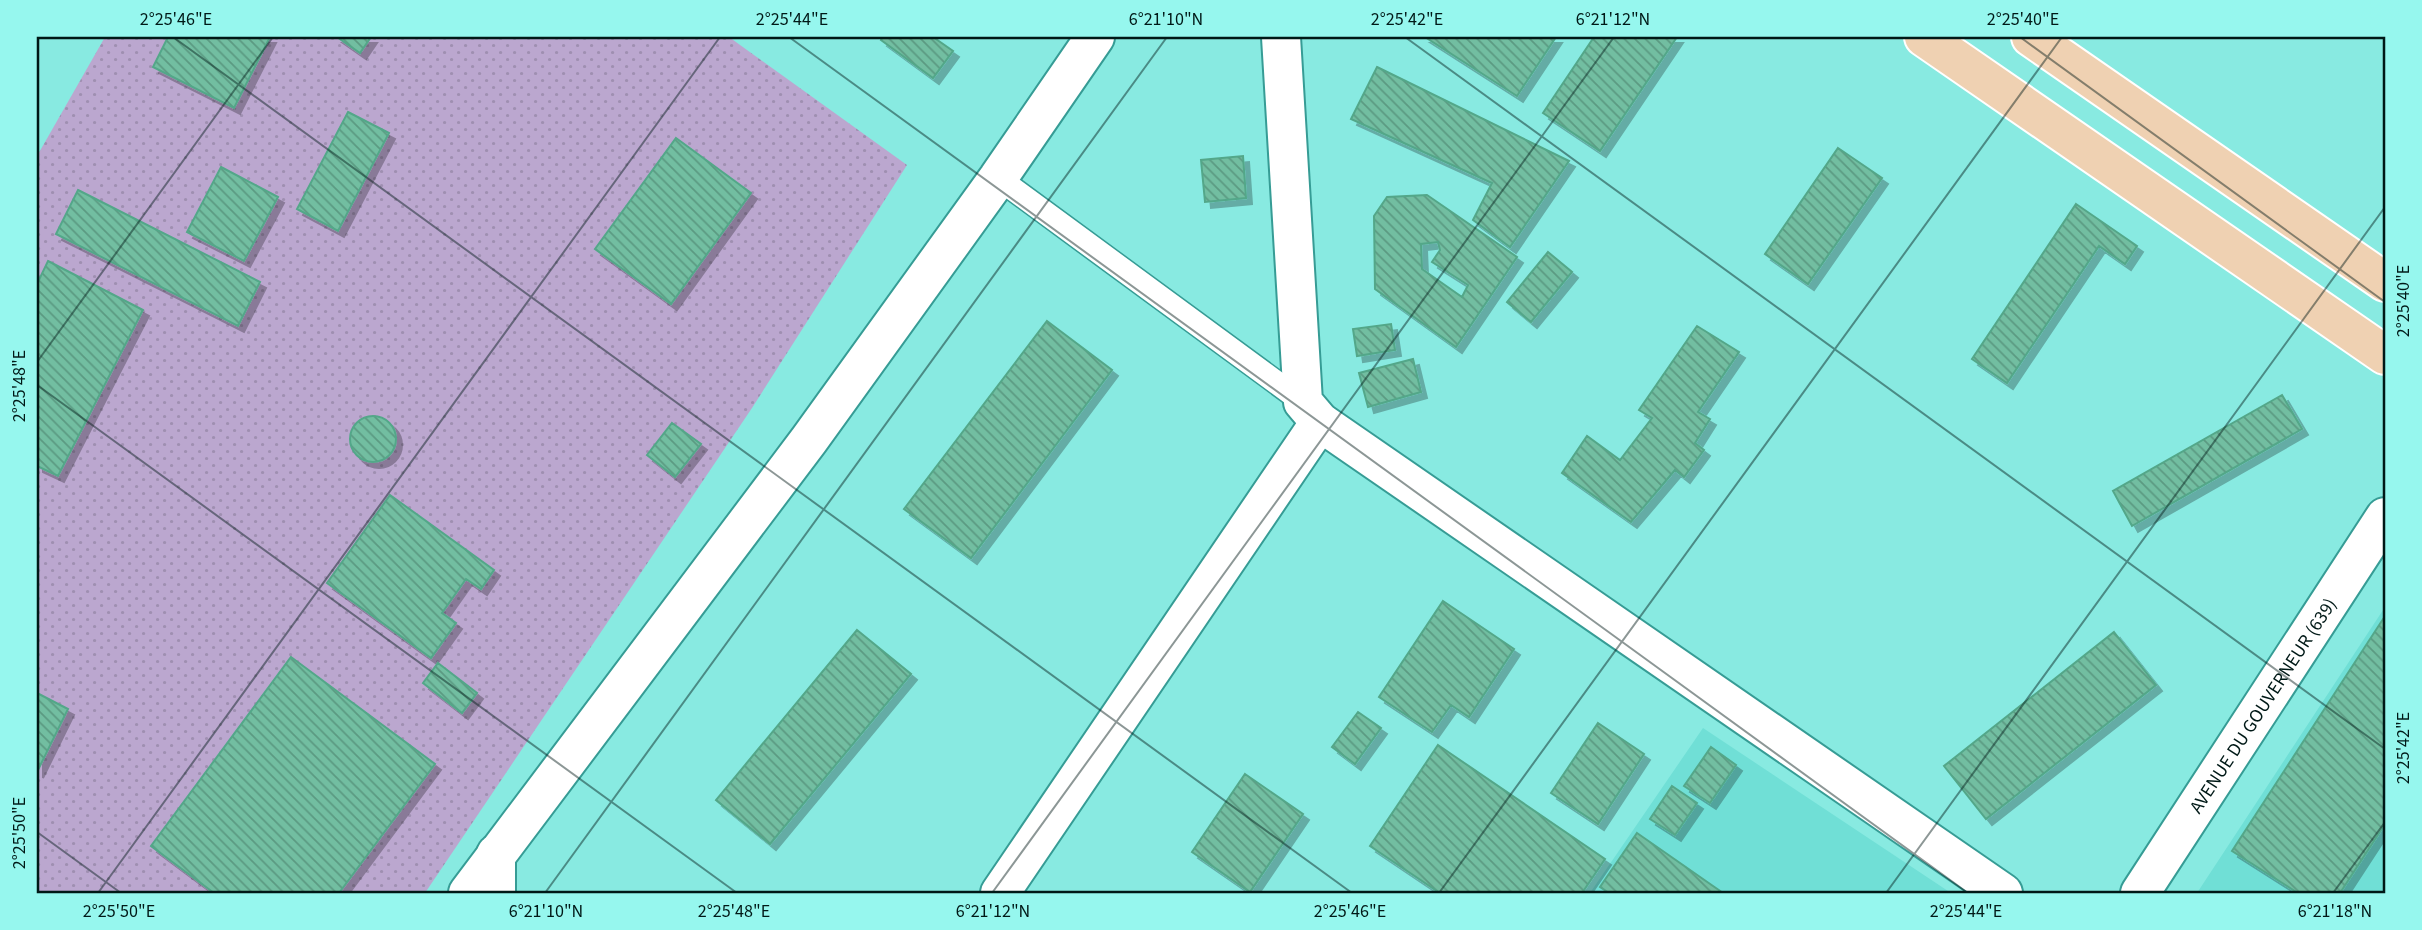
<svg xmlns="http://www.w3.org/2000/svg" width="2422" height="930" font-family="'Source Sans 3',sans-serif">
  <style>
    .built { fill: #70dfd6 }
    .park { fill: url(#park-dots) }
    .building { fill: url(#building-back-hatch); stroke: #53a789; stroke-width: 2; fill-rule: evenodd; filter: url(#shadow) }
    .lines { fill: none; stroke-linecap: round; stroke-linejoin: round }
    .service-casing { stroke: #369c95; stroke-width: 26 }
    .minor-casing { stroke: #369c95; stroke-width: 42 }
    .tertiary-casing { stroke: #369c95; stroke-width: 42 }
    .primary-casing { stroke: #fff; stroke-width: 42 }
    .service { stroke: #fff; stroke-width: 23 }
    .minor { stroke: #fff; stroke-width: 38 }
    .tertiary { stroke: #fff; stroke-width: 38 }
    .primary { stroke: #efd1b2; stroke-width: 38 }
    .ticks { fill: none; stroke: #001917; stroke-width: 2; stroke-opacity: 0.45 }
    .labels { text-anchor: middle; stroke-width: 5; stroke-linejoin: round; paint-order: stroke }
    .street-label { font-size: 19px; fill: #001917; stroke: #96f7ee }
    .neatline { fill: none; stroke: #001917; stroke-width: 2.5 }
    .ticks-label { font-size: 18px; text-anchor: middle; fill: #001917 }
  </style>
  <defs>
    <pattern id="park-dots" width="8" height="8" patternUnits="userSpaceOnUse" patternTransform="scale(1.75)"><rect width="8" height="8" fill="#bba7cf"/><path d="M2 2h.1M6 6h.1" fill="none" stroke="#9f8fb1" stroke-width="1.8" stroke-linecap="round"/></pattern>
    <pattern id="building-back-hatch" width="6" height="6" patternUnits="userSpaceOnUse" patternTransform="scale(1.75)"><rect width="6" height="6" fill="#72bea1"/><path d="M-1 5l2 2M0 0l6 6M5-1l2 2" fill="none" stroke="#5b9a82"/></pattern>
    <filter id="shadow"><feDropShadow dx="6" dy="6" stdDeviation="0" flood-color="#0004"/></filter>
  </defs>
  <rect width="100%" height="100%" fill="#88eae1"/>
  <!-- built -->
  <path class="built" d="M 2385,607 L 2385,893 L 2197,893 Z
    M 1703,728 L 1951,893 L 1590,893 Z"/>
  <!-- park -->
  <path class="park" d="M 105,37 L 729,37 L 907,165 L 752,408 L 425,893 L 37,893 L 37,156 Z"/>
  <!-- building -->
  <path class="building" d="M 168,37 L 270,37 L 234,108 L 153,67 Z
    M 337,37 L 371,37 L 360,53 Z
    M 883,37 L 933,37 L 953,51 L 933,78 L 881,40 Z
    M 1425,37 L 1556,37 L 1517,96 Z
    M 1594,37 L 1677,37 L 1600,151 L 1543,113 Z
    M 1377,67 L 1569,161 L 1510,247 L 1473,220 L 1492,183 L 1351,119 Z
    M 348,112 L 389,133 L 338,231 L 297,209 Z
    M 676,138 L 751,193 L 671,304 L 595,249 Z
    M 1838,148 L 1882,178 L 1808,284 L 1765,254 Z
    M 1243,156 L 1246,198 L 1205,202 L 1201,160 Z
    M 221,167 L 278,197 L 244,261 L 187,232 Z
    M 78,190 L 260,282 L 238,326 L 56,234 Z
    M 1427,195 L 1517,257 L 1456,347 L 1375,289 L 1374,216 L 1387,197 ZM 1438,242 L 1440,250 L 1432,262 L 1468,285 L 1462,297 L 1422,269 L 1421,244 Z
    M 2076,204 L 2137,246 L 2125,264 L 2099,246 L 2007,383 L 1972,359 Z
    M 1548,252 L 1572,272 L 1531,322 L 1507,302 Z
    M 48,261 L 143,310 L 58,476 L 37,466 L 37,284 Z
    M 1047,321 L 1112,370 L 971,558 L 904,509 Z
    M 1391,324 L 1395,350 L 1357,356 L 1353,329 Z
    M 1697,326 L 1739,352 L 1698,412 L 1710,419 L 1695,443 L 1704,450 L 1684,477 L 1675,470 L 1631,522 L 1562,473 L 1587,436 L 1620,460 L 1652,418 L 1639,410 Z
    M 1413,359 L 1421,392 L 1368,407 L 1359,373 Z
    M 2282,395 L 2302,429 L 2132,526 L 2113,491 Z
    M350 439a23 23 0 1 1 46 0a23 23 0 1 1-46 0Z
    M 672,423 L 701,444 L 675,477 L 647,455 Z
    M 390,495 L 494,570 L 481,589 L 466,579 L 442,613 L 456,623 L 431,658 L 327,583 Z
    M 1443,601 L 1514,649 L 1469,717 L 1451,705 L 1432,732 L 1379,697 Z
    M 2385,616 L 2385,824 L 2340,893 L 2298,893 L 2232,851 Z
    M 857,630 L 911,674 L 770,844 L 716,800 Z
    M 2114,632 L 2156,685 L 1986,819 L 1944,766 Z
    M 291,657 L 435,764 L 339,893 L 214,893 L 151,846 Z
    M 438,663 L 477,693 L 462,713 L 423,683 Z
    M 37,693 L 68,709 L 37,772 Z
    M 1358,712 L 1381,728 L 1355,764 L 1332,747 Z
    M 1598,723 L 1644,754 L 1598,824 L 1551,793 Z
    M 1438,745 L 1605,859 L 1582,893 L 1440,893 L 1370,846 Z
    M 1711,747 L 1736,765 L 1710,803 L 1684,786 Z
    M 1245,774 L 1303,814 L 1250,892 L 1192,852 Z
    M 1672,786 L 1697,803 L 1675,835 L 1650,819 Z
    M 1637,833 L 1723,893 L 1609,893 L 1600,887 Z"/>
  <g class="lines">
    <!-- service casing -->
    <g class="service-casing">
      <path id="service" d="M 998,178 L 1303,402"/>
    </g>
    <!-- minor casing -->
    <g class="minor-casing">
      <g id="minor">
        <path d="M 1281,37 L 1303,402 L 1320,422 L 2003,893"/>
        <path d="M 496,854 L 496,893"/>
        <path d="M 1000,893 L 1320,422"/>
        <path id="s1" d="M 2140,893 L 2385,517"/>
      </g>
    </g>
    <!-- tertiary casing -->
    <g class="tertiary-casing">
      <path id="tertiary" d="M 468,893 L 809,440 L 998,178 L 1095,37"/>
    </g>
    <!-- primary casing -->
    <g class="primary-casing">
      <path id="primary" d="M 1924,37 L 2385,355
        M 2031,37 L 2385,282"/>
    </g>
    <!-- service -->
    <use href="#service" class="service"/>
    <!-- minor -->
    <use href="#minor" class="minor"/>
    <!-- tertiary -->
    <use href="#tertiary" class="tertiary"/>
    <!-- primary -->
    <use href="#primary" class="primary"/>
  </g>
  <!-- ticks -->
  <path class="ticks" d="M 173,37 L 1352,893M 789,37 L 1968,893M 1405,37 L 2385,749M 2020,37 L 2385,302M 37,362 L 273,37M 37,385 L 737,893M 37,832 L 121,893M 98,893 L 720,37M 545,893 L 1167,37M 992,893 L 1614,37M 1439,893 L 2062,37M 1886,893 L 2385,207M 2333,893 L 2385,822"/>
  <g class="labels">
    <!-- street labels -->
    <g class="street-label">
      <text dy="7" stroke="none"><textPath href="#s1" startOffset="224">AVENUE DU GOUVERNEUR (639)</textPath></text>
    </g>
  </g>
  <!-- border -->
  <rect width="2422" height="930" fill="none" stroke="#96f7ee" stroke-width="77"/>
  <rect x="38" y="38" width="2346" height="854" class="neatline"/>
  <g class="ticks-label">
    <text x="176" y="25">2°25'46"E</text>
    <text x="792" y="25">2°25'44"E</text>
    <text x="1166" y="25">6°21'10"N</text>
    <text x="1407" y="25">2°25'42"E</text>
    <text x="1613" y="25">6°21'12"N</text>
    <text x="2023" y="25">2°25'40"E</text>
    <text transform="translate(2403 301) rotate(-90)" y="6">2°25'40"E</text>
    <text transform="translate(19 386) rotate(-90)" y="6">2°25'48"E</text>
    <text transform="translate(2403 748) rotate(-90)" y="6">2°25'42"E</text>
    <text transform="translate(19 833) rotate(-90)" y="6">2°25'50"E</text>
    <text x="119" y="917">2°25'50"E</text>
    <text x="546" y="917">6°21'10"N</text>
    <text x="734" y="917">2°25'48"E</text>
    <text x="993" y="917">6°21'12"N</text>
    <text x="1350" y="917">2°25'46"E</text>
    <text x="1966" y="917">2°25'44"E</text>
    <text x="2335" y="917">6°21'18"N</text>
  </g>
</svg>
